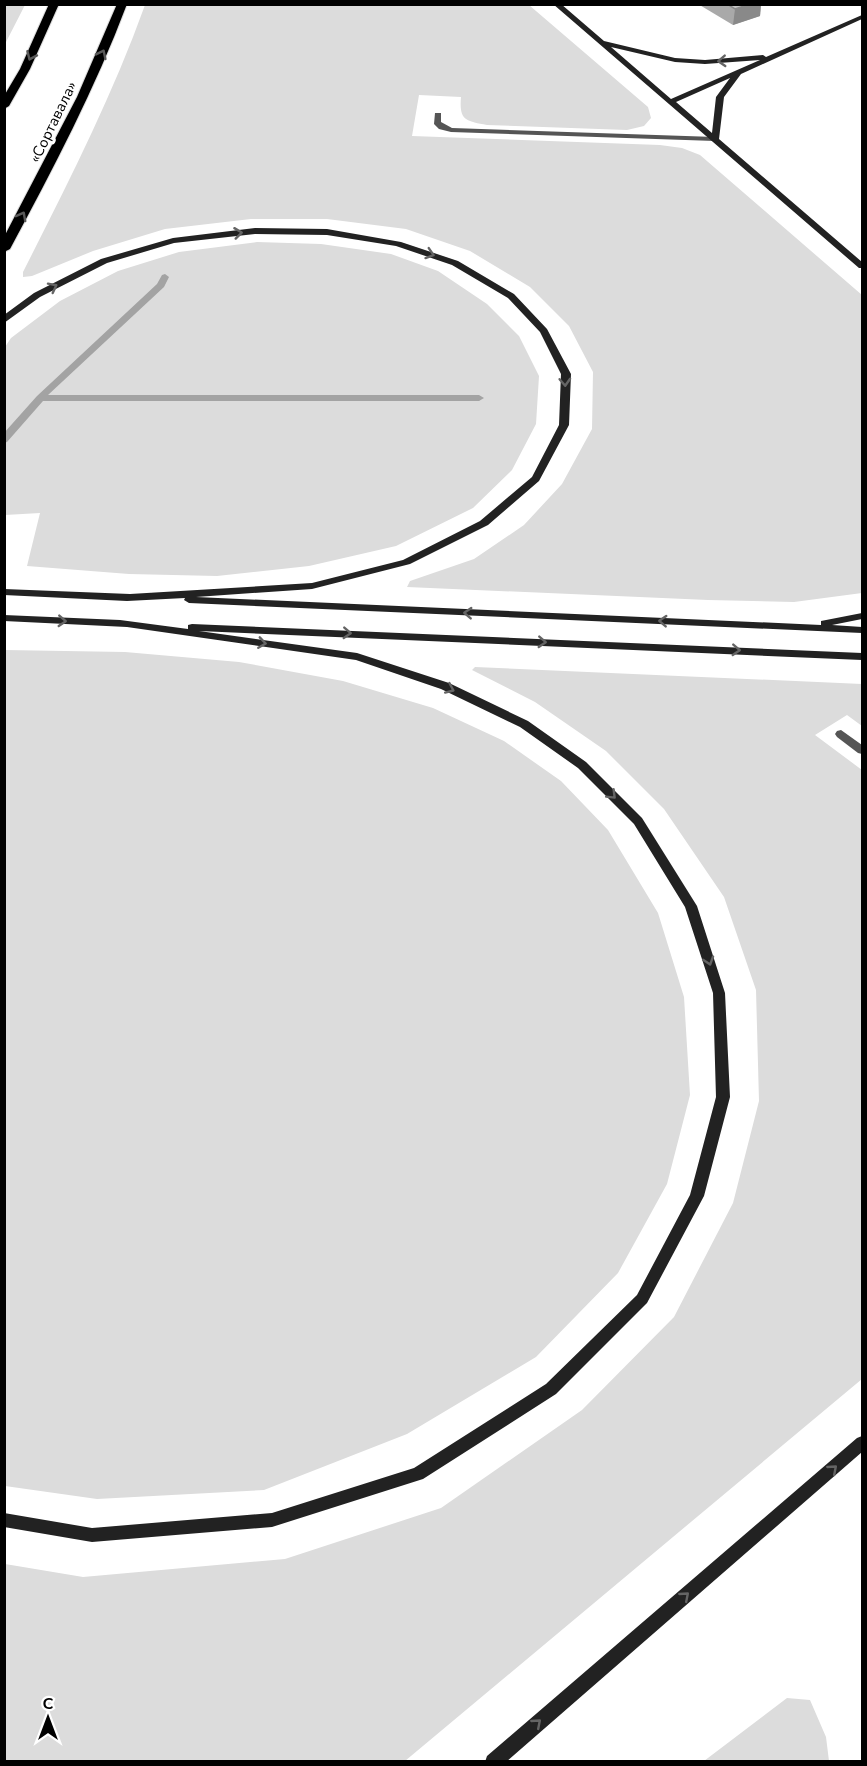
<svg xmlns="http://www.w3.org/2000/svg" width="867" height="1766" font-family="'Nunito Sans',sans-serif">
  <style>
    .green { fill: #dcdcdc }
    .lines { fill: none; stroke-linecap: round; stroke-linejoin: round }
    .stream { fill: #a3a3a3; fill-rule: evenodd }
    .trunk-casing { stroke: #dbdbdb; stroke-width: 2 }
    .service { fill: #555; fill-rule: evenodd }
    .secondary { fill: #222; fill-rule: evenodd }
    .trunk { fill: #000; fill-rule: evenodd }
    .wall { fill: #a9a9a9 }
    .shaded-wall { fill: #898989 }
    .building { fill: #c4c4c4; stroke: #898989; stroke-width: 1.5 }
    .oneway { stroke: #595959 }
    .oneway2 { stroke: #646464 }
    .labels { text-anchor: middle; stroke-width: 6; stroke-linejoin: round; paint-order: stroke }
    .far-street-label { font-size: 15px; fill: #000; stroke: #fff }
  </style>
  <rect width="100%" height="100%" fill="#fff"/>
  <!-- green -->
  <path class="green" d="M 5,4 L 25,5 L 5,44 L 4,5 Z
    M 145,5 L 529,5 L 648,107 L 651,118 L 644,126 L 627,130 L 487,125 C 465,121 459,120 461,97 L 419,95 L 412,136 L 660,145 L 682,148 L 700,155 L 862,295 L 862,593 L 794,602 L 708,600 L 407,587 L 410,581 L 474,559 L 524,525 L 562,484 L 592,429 L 593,372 L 569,326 L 530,287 L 470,251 L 406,229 L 327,219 L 251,219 L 165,229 L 93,251 L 32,276 L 23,277 L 23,272 C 67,185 112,97 145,5 Z
    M 257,242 L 321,244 L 391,254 L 438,271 L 487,304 L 519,336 L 539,376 L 536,424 L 512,470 L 473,508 L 396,546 L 309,566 L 217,576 L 129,574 L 27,566 L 40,513 L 5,515 L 5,347 L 11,338 L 60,301 L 118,271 L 179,252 Z
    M 5,650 L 125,652 L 239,662 L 343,681 L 433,708 L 504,741 L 561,781 L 608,830 L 658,913 L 684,997 L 690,1095 L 667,1184 L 618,1273 L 536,1357 L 407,1434 L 264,1490 L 97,1499 L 5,1486 Z
    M 475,667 L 862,684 L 862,726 L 847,715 L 815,735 L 862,770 L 862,1379 L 405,1761 L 5,1761 L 5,1564 L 83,1577 L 285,1559 L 441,1508 L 582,1410 L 674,1317 L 733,1203 L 759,1101 L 756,990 L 724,897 L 664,809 L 606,751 L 535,702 L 472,670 Z
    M 787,1698 L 810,1700 L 826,1737 L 829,1761 L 704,1761 Z"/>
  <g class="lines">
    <!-- stream -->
    <path class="stream" d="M 165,274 L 169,277 L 164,287 L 48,395 L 479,395 L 484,398 L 479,401 L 43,401 L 7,442 L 4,443 L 4,433 L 37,396 L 157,284 L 162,275 Z"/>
    <!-- trunk casing -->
    <g class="trunk-casing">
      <path id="trunk" d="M 49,4 L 59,4 L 30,69 L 9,106 L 4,109 L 4,96 L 20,69 Z
        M 117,4 L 127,4 C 95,89 53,169 10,249 L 4,252 L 4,237 L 77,97 Z"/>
    </g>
    <!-- service -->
    <path class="service" d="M 435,113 L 441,113 L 441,122 L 452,128 L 715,137 L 719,139 L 715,141 L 451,132 L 439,129 L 434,124 Z
      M 841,730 L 862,745 L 862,754 L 858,753 L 837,737 L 835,734 L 837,731 Z"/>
    <!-- secondary -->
    <path class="secondary" d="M 553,4 L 561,4 L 604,41 L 675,58 L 705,60 L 763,55 L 766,57 L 862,15 L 862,19 L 741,74 L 724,97 L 719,139 L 862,262 L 862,268 L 859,268 ZM 611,47 L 675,62 L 705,64 L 760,60 L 671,99 ZM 730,78 L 716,97 L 712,133 L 676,102 Z
      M 255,228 L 327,229 L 401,242 L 458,261 L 514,294 L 547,329 L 571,374 L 569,425 L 539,481 L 488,525 L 410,564 L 312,589 L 196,597 L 821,625 L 821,621 L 862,613 L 862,619 L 832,625 L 862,627 L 862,633 L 189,603 L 184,600 L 185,598 L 127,601 L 4,595 L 4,589 L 130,594 L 312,583 L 403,560 L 480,521 L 532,477 L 559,425 L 561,374 L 540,332 L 508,298 L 452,265 L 396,246 L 327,235 L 255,234 L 174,243 L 107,263 L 40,297 L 4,323 L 4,315 L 34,293 L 101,259 L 173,238 Z
      M 4,615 L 120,620 L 188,629 L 188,625 L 192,624 L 862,653 L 862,660 L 199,631 L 357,653 L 449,683 L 528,721 L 586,762 L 642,818 L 697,906 L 725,993 L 730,1097 L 704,1196 L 647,1303 L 556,1394 L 423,1479 L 272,1527 L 92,1542 L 4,1527 L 4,1513 L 92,1528 L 272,1513 L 414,1468 L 546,1384 L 637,1295 L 690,1195 L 716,1097 L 713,993 L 685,907 L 634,824 L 578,768 L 520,727 L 441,689 L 356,660 L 127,627 L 4,621 Z
      M 862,1436 L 862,1452 L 506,1762 L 485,1762 L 487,1756 L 857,1438 Z"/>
    <!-- trunk -->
    <use href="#trunk" class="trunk"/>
  </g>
  <!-- wall -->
  <path class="wall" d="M 698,4 L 761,4 L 760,16 L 733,25 Z"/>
  <!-- shaded-wall -->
  <path class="shaded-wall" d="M 750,4 L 761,4 L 760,16 L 733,25 L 735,9 Z"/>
  <!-- building -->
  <path class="building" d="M 727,4 L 750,4 L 735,9 Z"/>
  <!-- one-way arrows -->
  <defs><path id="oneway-chevron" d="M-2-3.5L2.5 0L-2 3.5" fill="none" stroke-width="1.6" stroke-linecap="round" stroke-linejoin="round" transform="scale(1.5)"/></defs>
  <g class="oneway">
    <use href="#oneway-chevron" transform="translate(102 54) rotate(-64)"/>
    <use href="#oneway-chevron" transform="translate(31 56) rotate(114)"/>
    <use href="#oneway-chevron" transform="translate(22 216) rotate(-62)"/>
  </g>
  <g class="oneway2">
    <use href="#oneway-chevron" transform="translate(722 61) rotate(177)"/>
    <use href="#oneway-chevron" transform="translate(238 233) rotate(-7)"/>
    <use href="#oneway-chevron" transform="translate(430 254) rotate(18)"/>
    <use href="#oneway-chevron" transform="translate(53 287) rotate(-27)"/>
    <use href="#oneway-chevron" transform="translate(565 382) rotate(87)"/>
    <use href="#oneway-chevron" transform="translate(468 613) rotate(-177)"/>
    <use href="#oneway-chevron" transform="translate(62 621) rotate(3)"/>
    <use href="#oneway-chevron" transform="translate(663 621) rotate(-177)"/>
    <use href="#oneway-chevron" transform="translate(347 633) rotate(3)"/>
    <use href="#oneway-chevron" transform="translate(542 642) rotate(3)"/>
    <use href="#oneway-chevron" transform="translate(262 643) rotate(8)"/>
    <use href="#oneway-chevron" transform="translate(736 650) rotate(3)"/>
    <use href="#oneway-chevron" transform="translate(450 689) rotate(24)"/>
    <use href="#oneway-chevron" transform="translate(612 795) rotate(45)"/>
    <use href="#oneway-chevron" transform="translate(709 961) rotate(72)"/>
    <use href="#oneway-chevron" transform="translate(833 1469) rotate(-41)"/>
    <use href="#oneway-chevron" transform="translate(685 1596) rotate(-41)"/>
    <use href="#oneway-chevron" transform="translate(537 1723) rotate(-41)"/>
  </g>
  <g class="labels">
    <!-- far-street labels -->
    <g class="far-street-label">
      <text transform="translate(53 122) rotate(-64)" y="5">«Сортавала»</text>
    </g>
  </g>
  <!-- border -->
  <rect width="867" height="1766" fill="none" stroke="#000000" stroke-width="12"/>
  <!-- north arrow -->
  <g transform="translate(48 1718)" stroke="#ffffff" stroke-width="4.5" paint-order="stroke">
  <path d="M0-4.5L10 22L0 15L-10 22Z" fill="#000000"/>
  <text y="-9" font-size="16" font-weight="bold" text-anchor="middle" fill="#000000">С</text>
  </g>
</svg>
